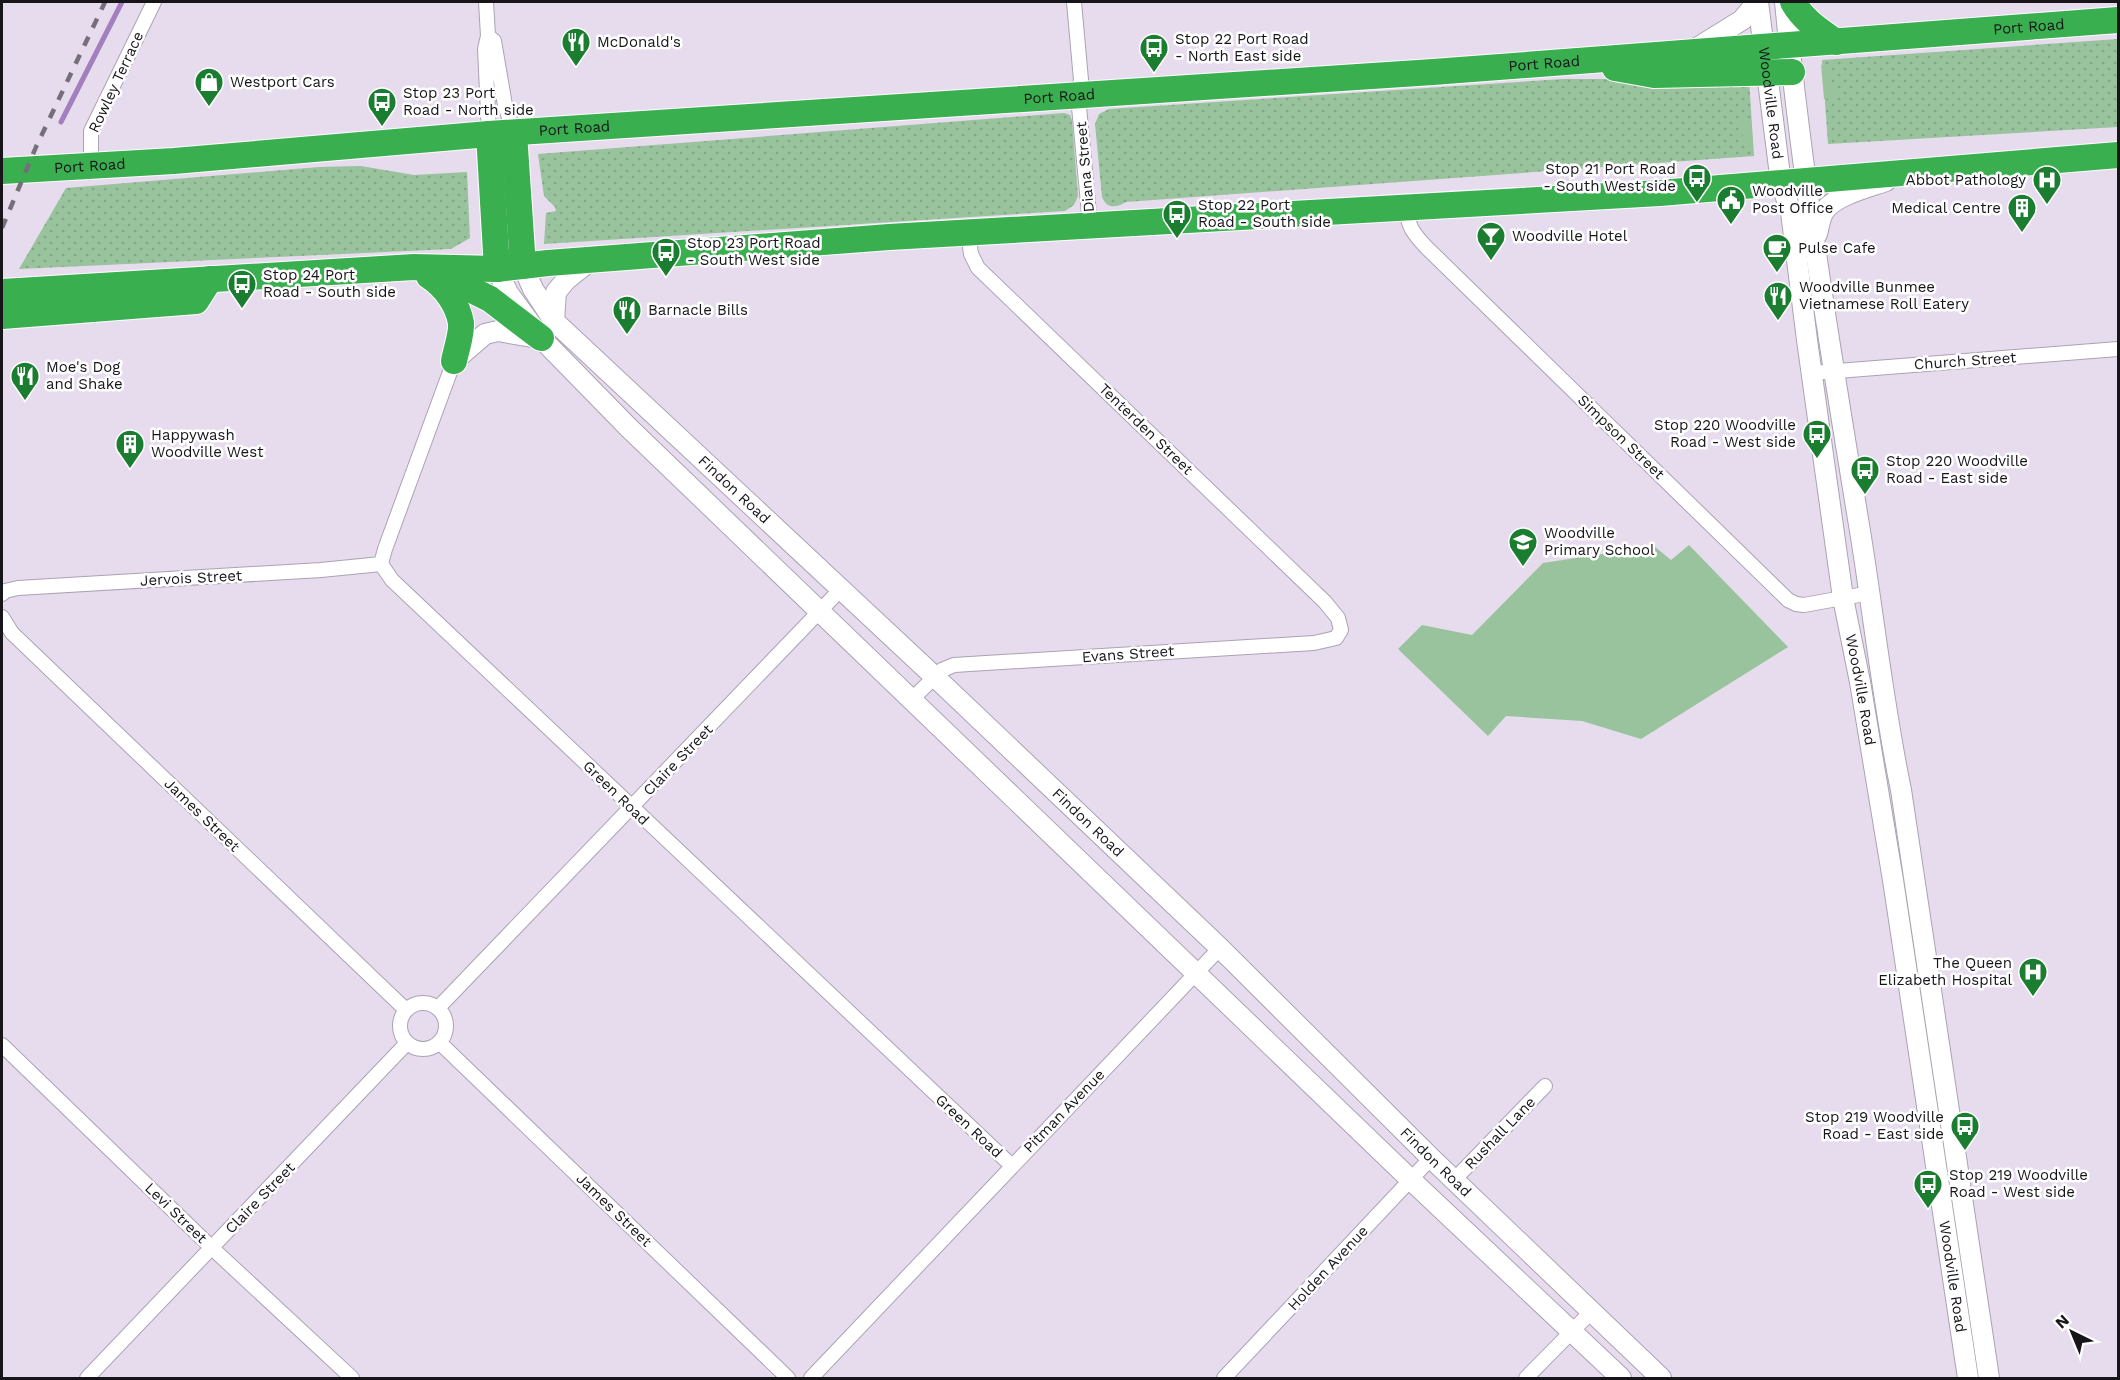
<svg xmlns="http://www.w3.org/2000/svg" width="2120" height="1380" font-family="'Work Sans',sans-serif">
  <style>
    .grass { fill: url(#grass-dots) }
    .garden { fill: #99c39c }
    .lines { fill: none; stroke-linecap: round; stroke-linejoin: round }
    .stream { stroke: #a47fbe; stroke-width: 5 }
    .street-casing { stroke: #aba2b3; stroke-width: 16 }
    .secondary-casing { stroke: #aba2b3; stroke-width: 22 }
    .highway-casing { stroke: #fff; stroke-width: 28 }
    .street { stroke: #fff; stroke-width: 14 }
    .secondary { stroke: #fff; stroke-width: 20 }
    .highway { stroke: #39af4f; stroke-width: 26 }
    .rail { stroke: #756f7a; stroke-width: 4.5; stroke-dasharray: 10 10; stroke-linecap: butt }
    .labels { text-anchor: middle; stroke-width: 5; stroke-linejoin: round; paint-order: stroke }
    .street-label { font-size: 15px; fill: #17141a; stroke: #fff }
    .poi-label { font-size: 15px; fill: #17141a; stroke: #fff; text-anchor: start }
  </style>
  <defs>
    <pattern id="grass-dots" width="8" height="8" patternUnits="userSpaceOnUse" patternTransform="scale(1.5)"><rect width="8" height="8" fill="#99c39c"/><path d="M2 2h.1M6 6h.1" fill="none" stroke="#83a786" stroke-width="1.8" stroke-linecap="round"/></pattern>
  </defs>
  <rect width="100%" height="100%" fill="#e6dcee"/>
  <!-- grass -->
  <path class="grass" d="M 2118,39 L 2118,127 L 1828,144 L 1822,60 Z
    M 1563,79 L 1749,79 L 1754,156 L 1126,202 C 1116,208 1107,209 1102,197 L 1095,124 L 1099,114 L 1109,109 Z
    M 1064,113 L 1070,115 L 1072,120 L 1078,196 L 1074,205 L 1065,211 L 544,244 L 546,213 L 556,211 L 555,207 L 544,196 L 538,154 Z
    M 361,166 L 414,175 L 467,172 L 470,238 L 451,249 L 19,269 L 66,188 L 319,167 Z"/>
  <!-- garden -->
  <path class="garden" d="M 1821,64 L 1828,70 L 1836,98 L 1824,99 Z
    M 1751,121 L 1753,150 L 1744,141 L 1739,122 Z
    M 1689,545 L 1788,647 L 1641,739 L 1582,721 L 1506,716 L 1488,736 L 1398,649 L 1422,625 L 1472,635 L 1543,563 L 1654,546 L 1671,560 Z"/>
  <g class="lines">
    <!-- stream -->
    <path class="stream" d="M 61,122 L 122,2"/>
    <!-- street casing -->
    <g class="street-casing">
      <path id="street" d="M 486,2 L 488,36 L 485,49 L 489,134
        M 1074,2 L 1081,80 L 1078,96 L 1090,225
        M 488,36 L 494,41 L 505,105 L 514,133
        M 91,165 L 91,131 L 154,2
        M 1406,207 C 1408,227 1413,233 1426,247 L 1788,600 L 1796,604 L 1804,605 L 1870,593
        M 454,361 L 385,549 L 381,564 L 392,580 L 1012,1166
        M 1812,373 L 2118,349
        M 2,594 L 5,591 L 18,588 L 321,570 L 381,564
        M 2,617 L 12,633 L 406,1010
        M 912,699 L 942,670 L 954,665 L 1314,643 L 1336,638 L 1341,630 L 1338,618 L 1325,602 L 978,268 L 971,254 L 968,232
        M400 1026a23 23 0 1 1 46 0a23 23 0 1 1-46 0Z
        M 438,1008 L 841,589
        M 439,1042 L 788,1378
        M 2,1045 L 212,1248 L 352,1378
        M 1454,1180 L 1545,1086
        M 87,1378 L 407,1043
        M 811,1378 L 1220,948
        M 1224,1378 L 1431,1158
        M 1526,1378 L 1592,1311"/>
    </g>
    <!-- secondary casing -->
    <g class="secondary-casing">
      <g id="secondary">
        <path id="s1" d="M 1758,2 L 1781,183 L 1791,212 L 1807,340 L 1843,598 L 1860,682 L 1893,880 L 1968,1378"/>
        <path d="M 1785,2 C 1802,179 1831,355 1860,531 C 1874,617 1883,704 1901,790 L 1989,1378"/>
        <path d="M 1692,51 L 1742,20 L 1757,2"/>
        <path d="M 1817,234 C 1819,227 1820,216 1825,210 C 1836,195 1869,187 1886,181"/>
        <path id="s2" d="M 523,266 L 533,289 L 554,321 L 935,677 L 1220,948 L 1431,1158 L 1661,1378"/>
        <path d="M 497,269 L 508,293 L 541,338 L 629,428 L 1411,1180 L 1621,1378"/>
        <path d="M 554,321 L 556,292 L 566,280 L 591,260"/>
        <path d="M 454,361 L 485,334 L 498,331 L 538,338"/>
      </g>
    </g>
    <!-- highway casing -->
    <g class="highway-casing">
      <g id="highway">
        <path d="M 1793,2 C 1803,20 1819,30 1836,42"/>
        <path d="M 1615,68 L 1654,75 L 1792,72"/>
        <path d="M 514,133 L 523,266"/>
        <path d="M 489,134 L 497,269"/>
        <path id="s3" d="M 2,171 L 174,161 L 489,134 L 1433,72 L 2118,20"/>
        <path d="M 429,276 C 445,286 458,305 461,323 C 462,334 456,350 454,361"/>
        <path d="M 436,276 L 468,288 L 490,299 L 541,338"/>
        <path d="M 2,292 L 414,267 L 497,269 L 548,263 L 889,237 L 1660,193 L 2118,155"/>
        <path d="M 2,316 L 196,301 L 210,279"/>
      </g>
    </g>
    <!-- street -->
    <use href="#street" class="street"/>
    <!-- secondary -->
    <use href="#secondary" class="secondary"/>
    <!-- highway -->
    <use href="#highway" class="highway"/>
    <!-- rail -->
    <path class="rail" d="M 2,228 L 36,147 L 105,2"/>
  </g>
  <!-- icons -->
  <defs>
    <g id="restaurant-pin" transform="scale(1.5)"><path d="M0 17L-7.5 6A9.5 9.5 0 1 1 7.5 6Z" fill="#1a7d30" stroke="#fff"/><path d="M-5-6h1v4h1v-4h1v4h1v-4h1v5L-1.5 .5V6h-2V.5L-5-1ZM5-6V6H3V1.5H1.5Q1.5-4 5-6Z" fill="#fff"/></g>
    <g id="bus-pin" transform="scale(1.5)"><path d="M0 17L-7.5 6A9.5 9.5 0 1 1 7.5 6Z" fill="#1a7d30" stroke="#fff"/><path d="M-5-6H5V4H4V6H2V4H-2V6H-4V4H-5ZM-3.5-4V0h7V-4ZM-3.5 1.2v1.5H-2V1.2ZM2 1.2v1.5H3.5V1.2Z" fill="#fff"/></g>
    <g id="shop-pin" transform="scale(1.5)"><path d="M0 17L-7.5 6A9.5 9.5 0 1 1 7.5 6Z" fill="#1a7d30" stroke="#fff"/><path d="M-5-2.5h2.3a2.7 3.5 0 0 1 5.4 0H5L5.5 6h-11ZM-1.5-2.5h3a1.5 2.3 0 0 0-3 0Z" fill="#fff"/></g>
    <g id="hospital-pin" transform="scale(1.5)"><path d="M0 17L-7.5 6A9.5 9.5 0 1 1 7.5 6Z" fill="#1a7d30" stroke="#fff"/><path d="M-5-5h3v3.5h4V-5h3V5h-3V1.5h-4V5h-3Z" fill="#fff"/></g>
    <g id="civic-pin" transform="scale(1.5)"><path d="M0 17L-7.5 6A9.5 9.5 0 1 1 7.5 6Z" fill="#1a7d30" stroke="#fff"/><path d="M-.6-6.5H3V-4.5H.6V-3L4-1V1h2V6H-6V1h2V-1L-.6-3ZM-1.2 2.5V6h2.4V2.5Z" fill="#fff"/></g>
    <g id="building-pin" transform="scale(1.5)"><path d="M0 17L-7.5 6A9.5 9.5 0 1 1 7.5 6Z" fill="#1a7d30" stroke="#fff"/><path d="M-4-6H4V6H1V3H-1V6H-4ZM-2.5-4.3h1.7v1.8h-1.7ZM.8-4.3h1.7v1.8H.8ZM-2.5-1h1.7V.8h-1.7ZM.8-1h1.7V.8H.8Z" fill="#fff"/></g>
    <g id="bar-pin" transform="scale(1.5)"><path d="M0 17L-7.5 6A9.5 9.5 0 1 1 7.5 6Z" fill="#1a7d30" stroke="#fff"/><path d="M-6-5H6L.8 .8V4.5H3.5V6h-7V4.5H-.8V.8Z" fill="#fff"/></g>
    <g id="cafe-pin" transform="scale(1.5)"><path d="M0 17L-7.5 6A9.5 9.5 0 1 1 7.5 6Z" fill="#1a7d30" stroke="#fff"/><path d="M-5.5-4.5H6V0H3Q3 3.5 0 3.5H-2.5Q-5.5 3.5-5.5 0ZM3-3.2v2h1.7v-2ZM-6 4.5H4V6H-6Z" fill="#fff"/></g>
    <g id="school-pin" transform="scale(1.5)"><path d="M0 17L-7.5 6A9.5 9.5 0 1 1 7.5 6Z" fill="#1a7d30" stroke="#fff"/><path d="M0-5L7-2L0 1L-7-2ZM-4 1L0 2.5L4 1V4Q0 6-4 4Z" fill="#fff"/></g>
  </defs>
  <g fill-rule="evenodd">
    <use href="#restaurant-pin" x="576" y="42"/>
    <use href="#bus-pin" x="1154" y="48"/>
    <use href="#shop-pin" x="209" y="82"/>
    <use href="#bus-pin" x="382" y="102"/>
    <use href="#bus-pin" x="1697" y="178"/>
    <use href="#hospital-pin" x="2047" y="180"/>
    <use href="#civic-pin" x="1731" y="200"/>
    <use href="#building-pin" x="2022" y="208"/>
    <use href="#bus-pin" x="1177" y="214"/>
    <use href="#bar-pin" x="1491" y="236"/>
    <use href="#cafe-pin" x="1777" y="248"/>
    <use href="#bus-pin" x="666" y="252"/>
    <use href="#bus-pin" x="242" y="284"/>
    <use href="#restaurant-pin" x="1778" y="296"/>
    <use href="#restaurant-pin" x="627" y="310"/>
    <use href="#restaurant-pin" x="25" y="376"/>
    <use href="#bus-pin" x="1817" y="434"/>
    <use href="#building-pin" x="130" y="444"/>
    <use href="#bus-pin" x="1865" y="470"/>
    <use href="#school-pin" x="1523" y="542"/>
    <use href="#hospital-pin" x="2033" y="972"/>
    <use href="#bus-pin" x="1965" y="1126"/>
    <use href="#bus-pin" x="1928" y="1184"/>
  </g>
  <g class="labels">
    <!-- street labels -->
    <g class="street-label">
      <text dy="5" stroke="none"><textPath href="#s3" startOffset="2032">Port Road</textPath></text>
      <text dy="5" stroke="none"><textPath href="#s3" startOffset="1546">Port Road</textPath></text>
      <text transform="translate(116 82) rotate(-65)" y="5">Rowley Terrace</text>
      <text dy="5" stroke="none"><textPath href="#s3" startOffset="1060">Port Road</textPath></text>
      <text dy="5" stroke="none"><textPath href="#s1" startOffset="102">Woodville Road</textPath></text>
      <text dy="5" stroke="none"><textPath href="#s3" startOffset="574">Port Road</textPath></text>
      <text dy="5" stroke="none"><textPath href="#s3" startOffset="88">Port Road</textPath></text>
      <text transform="translate(1085 167) rotate(-95)" y="5">Diana Street</text>
      <text transform="translate(1965 361) rotate(-4)" y="5">Church Street</text>
      <text transform="translate(1146 429) rotate(44)" y="5">Tenterden Street</text>
      <text transform="translate(1621 437) rotate(44)" y="5">Simpson Street</text>
      <text dy="5" stroke="none"><textPath href="#s2" startOffset="310">Findon Road</textPath></text>
      <text transform="translate(191 578) rotate(-3)" y="5">Jervois Street</text>
      <text transform="translate(1128 654) rotate(-4)" y="5">Evans Street</text>
      <text dy="5" stroke="none"><textPath href="#s1" startOffset="696">Woodville Road</textPath></text>
      <text transform="translate(678 760) rotate(-46)" y="5">Claire Street</text>
      <text transform="translate(616 793) rotate(44)" y="5">Green Road</text>
      <text transform="translate(202 815) rotate(44)" y="5">James Street</text>
      <text dy="5" stroke="none"><textPath href="#s2" startOffset="796">Findon Road</textPath></text>
      <text transform="translate(1064 1111) rotate(-46)" y="5">Pitman Avenue</text>
      <text transform="translate(969 1126) rotate(43)" y="5">Green Road</text>
      <text transform="translate(1500 1133) rotate(-46)" y="5">Rushall Lane</text>
      <text dy="5" stroke="none"><textPath href="#s2" startOffset="1282">Findon Road</textPath></text>
      <text transform="translate(260 1198) rotate(-46)" y="5">Claire Street</text>
      <text transform="translate(614 1210) rotate(44)" y="5">James Street</text>
      <text transform="translate(176 1213) rotate(44)" y="5">Levi Street</text>
      <text transform="translate(1328 1268) rotate(-47)" y="5">Holden Avenue</text>
      <text dy="5" stroke="none"><textPath href="#s1" startOffset="1290">Woodville Road</textPath></text>
    </g>
    <!-- poi labels -->
    <g class="poi-label">
      <text x="1175" y="44">Stop 22 Port Road<tspan x="1175" dy="17">- North East side</tspan></text>
      <text x="597" y="47">McDonald's</text>
      <text x="230" y="87">Westport Cars</text>
      <text x="403" y="98">Stop 23 Port<tspan x="403" dy="17">Road - North side</tspan></text>
      <text x="1676" y="174" text-anchor="end">Stop 21 Port Road<tspan x="1676" dy="17">- South West side</tspan></text>
      <text x="2026" y="185" text-anchor="end">Abbot Pathology</text>
      <text x="1752" y="196">Woodville<tspan x="1752" dy="17">Post Office</tspan></text>
      <text x="1198" y="210">Stop 22 Port<tspan x="1198" dy="17">Road - South side</tspan></text>
      <text x="2001" y="213" text-anchor="end">Medical Centre</text>
      <text x="1512" y="241">Woodville Hotel</text>
      <text x="687" y="248">Stop 23 Port Road<tspan x="687" dy="17">- South West side</tspan></text>
      <text x="1798" y="253">Pulse Cafe</text>
      <text x="263" y="280">Stop 24 Port<tspan x="263" dy="17">Road - South side</tspan></text>
      <text x="1799" y="292">Woodville Bunmee<tspan x="1799" dy="17">Vietnamese Roll Eatery</tspan></text>
      <text x="648" y="315">Barnacle Bills</text>
      <text x="46" y="372">Moe's Dog<tspan x="46" dy="17">and Shake</tspan></text>
      <text x="1796" y="430" text-anchor="end">Stop 220 Woodville<tspan x="1796" dy="17">Road - West side</tspan></text>
      <text x="151" y="440">Happywash<tspan x="151" dy="17">Woodville West</tspan></text>
      <text x="1886" y="466">Stop 220 Woodville<tspan x="1886" dy="17">Road - East side</tspan></text>
      <text x="1544" y="538">Woodville<tspan x="1544" dy="17">Primary School</tspan></text>
      <text x="2012" y="968" text-anchor="end">The Queen<tspan x="2012" dy="17">Elizabeth Hospital</tspan></text>
      <text x="1944" y="1122" text-anchor="end">Stop 219 Woodville<tspan x="1944" dy="17">Road - East side</tspan></text>
      <text x="1949" y="1180">Stop 219 Woodville<tspan x="1949" dy="17">Road - West side</tspan></text>
    </g>
  </g>
  <!-- border -->
  <rect width="2120" height="1380" fill="none" stroke="#17141a" stroke-width="6"/>
  <!-- north arrow -->
  <g transform="translate(2072 1332) rotate(317)" stroke="#ffffff" stroke-width="4.5" paint-order="stroke">
  <path d="M0-4.5L10 22L0 15L-10 22Z" fill="#17141a"/>
  <text y="-9" font-size="16" font-weight="bold" text-anchor="middle" fill="#17141a">N</text>
  </g>
</svg>
